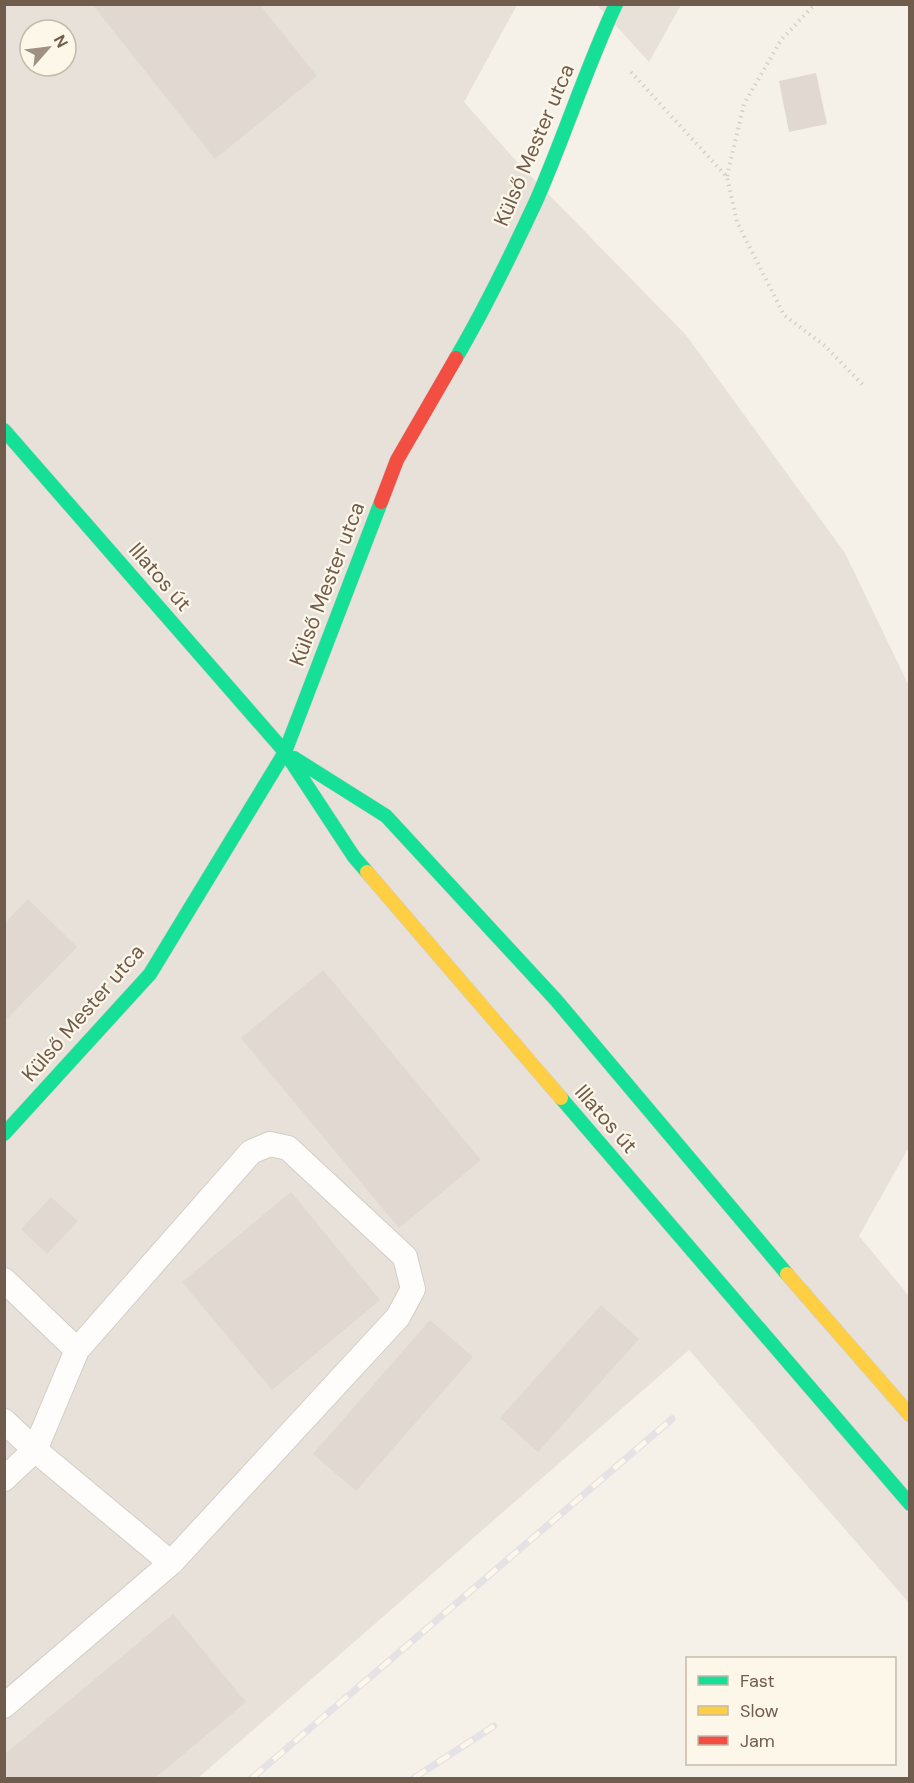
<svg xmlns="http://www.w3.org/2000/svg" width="914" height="1783" font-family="'DM Sans',sans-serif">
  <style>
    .industrial { fill: #e7e1da; fill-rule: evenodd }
    .building { fill: #e0d8d1 }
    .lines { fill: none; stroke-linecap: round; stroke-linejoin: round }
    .lane-casing { stroke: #d3cdc6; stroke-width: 26 }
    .fast-casing { stroke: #d3cdc6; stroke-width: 15 }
    .slow-casing { stroke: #d3cdc6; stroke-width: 15 }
    .jam-casing { stroke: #d3cdc6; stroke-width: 15 }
    .path { stroke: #d7d0ca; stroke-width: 4; stroke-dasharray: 1.5 4.5; stroke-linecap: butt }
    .lane { stroke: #fefdfc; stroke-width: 24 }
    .fast { stroke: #16e098; stroke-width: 14 }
    .slow { stroke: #ffcf43; stroke-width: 14 }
    .jam { stroke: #f24e42; stroke-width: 14 }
    .rail-casing { stroke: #e4e2e4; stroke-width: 7 }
    .rail { stroke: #fdf7ea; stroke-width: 4.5; stroke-dasharray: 14; stroke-linecap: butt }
    .labels { text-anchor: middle; stroke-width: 4.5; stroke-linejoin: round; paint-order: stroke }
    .street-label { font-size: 21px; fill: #705c4c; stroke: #fdf7ea }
  </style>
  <rect width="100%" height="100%" fill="#f5f1e9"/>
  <!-- industrial -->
  <path class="industrial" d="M 5,5 L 517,5 L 464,102 L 518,163 L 686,335 L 845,553 L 909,686 L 909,1147 L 859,1236 L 909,1296 L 909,1603 L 689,1350 L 198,1778 L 5,1778 ZM 30,30 L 66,30 L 66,66 L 30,66 Z
    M 597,5 L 681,5 L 649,62 Z"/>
  <!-- building -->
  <path class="building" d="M 92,4 L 259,4 L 317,76 L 215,159 Z
    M 816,73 L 827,124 L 789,132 L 779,81 Z
    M 28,899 L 77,947 L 4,1022 L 4,924 Z
    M 323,970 L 481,1160 L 399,1228 L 241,1038 Z
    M 291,1192 L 380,1300 L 272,1390 L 182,1282 Z
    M 51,1197 L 78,1221 L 47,1254 L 21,1229 Z
    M 601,1305 L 639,1339 L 538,1452 L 500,1418 Z
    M 430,1320 L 473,1357 L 356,1491 L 313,1454 Z
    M 173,1614 L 246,1702 L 155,1778 L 4,1778 L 4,1755 Z"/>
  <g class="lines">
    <!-- lane casing -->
    <g class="lane-casing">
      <path id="lane" d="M 4,1280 L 77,1350
        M 4,1421 L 35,1450 L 171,1563 L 398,1317 L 413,1289 L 405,1257 L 288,1148 L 270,1144 L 251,1152 L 77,1350 L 35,1450 L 4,1479
        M 4,1706 L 171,1563"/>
    </g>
    <!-- fast casing -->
    <g class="fast-casing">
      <path id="fast" d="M 456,358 C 486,307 512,253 537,199 C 565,135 586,68 616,4
        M 4,430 L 285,752 L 354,857 L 367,872
        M 294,758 L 386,816 L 556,1000 L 787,1274
        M 561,1098 L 910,1504
        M 4,1134 L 150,974 L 285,752 L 381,502"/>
    </g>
    <!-- slow casing -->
    <g class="slow-casing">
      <path id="slow" d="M 367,872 L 561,1098
        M 787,1274 L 910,1415"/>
    </g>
    <!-- jam casing -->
    <g class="jam-casing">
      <path id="jam" d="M 381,502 L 397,460 L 456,358"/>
    </g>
    <!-- path -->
    <path class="path" d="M 631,72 L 727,177 L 737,222 L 784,315 L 825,346 L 863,385
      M 727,176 L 744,104 L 781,40 L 815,4"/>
    <!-- lane -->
    <use href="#lane" class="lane"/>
    <!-- fast -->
    <use href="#fast" class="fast"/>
    <!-- slow -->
    <use href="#slow" class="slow"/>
    <!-- jam -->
    <use href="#jam" class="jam"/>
    <!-- rail casing -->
    <g class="rail-casing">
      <path id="rail" d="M 252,1778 L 672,1419
        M 414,1778 L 494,1726"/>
    </g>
    <!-- rail -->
    <use href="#rail" class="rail"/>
  </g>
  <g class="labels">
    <!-- street labels -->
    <g class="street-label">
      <text transform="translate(534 145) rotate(-67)" y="7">Külső Mester utca</text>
      <text transform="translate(160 577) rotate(49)" y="7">Illatos út</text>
      <text transform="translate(327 584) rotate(-69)" y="7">Külső Mester utca</text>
      <text transform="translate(83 1013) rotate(-49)" y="7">Külső Mester utca</text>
      <text transform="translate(606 1119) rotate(49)" y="7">Illatos út</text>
    </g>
  </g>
  <!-- border -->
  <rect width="914" height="1783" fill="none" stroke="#705c4c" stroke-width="12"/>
  <!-- legend -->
  <rect x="686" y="1657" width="210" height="108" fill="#fdf7ea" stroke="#c5b9ab" stroke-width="1.5"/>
  <rect x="698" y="1676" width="30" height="9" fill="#16e098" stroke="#c5b9ab" stroke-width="1.5"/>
  <text x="740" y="1687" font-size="18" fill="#705c4c">Fast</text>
  <rect x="698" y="1706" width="30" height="9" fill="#ffcf43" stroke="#c5b9ab" stroke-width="1.5"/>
  <text x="740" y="1717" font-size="18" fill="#705c4c">Slow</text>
  <rect x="698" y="1736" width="30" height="9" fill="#f24e42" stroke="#c5b9ab" stroke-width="1.5"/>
  <text x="740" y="1747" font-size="18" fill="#705c4c">Jam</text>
  <!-- north arrow -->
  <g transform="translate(48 48) rotate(62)"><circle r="28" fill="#fdf7ea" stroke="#c5b9ab" stroke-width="1.5"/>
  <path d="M0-4.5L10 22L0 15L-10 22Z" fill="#9f9083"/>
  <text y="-9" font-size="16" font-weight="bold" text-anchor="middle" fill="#705c4c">N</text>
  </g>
</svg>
